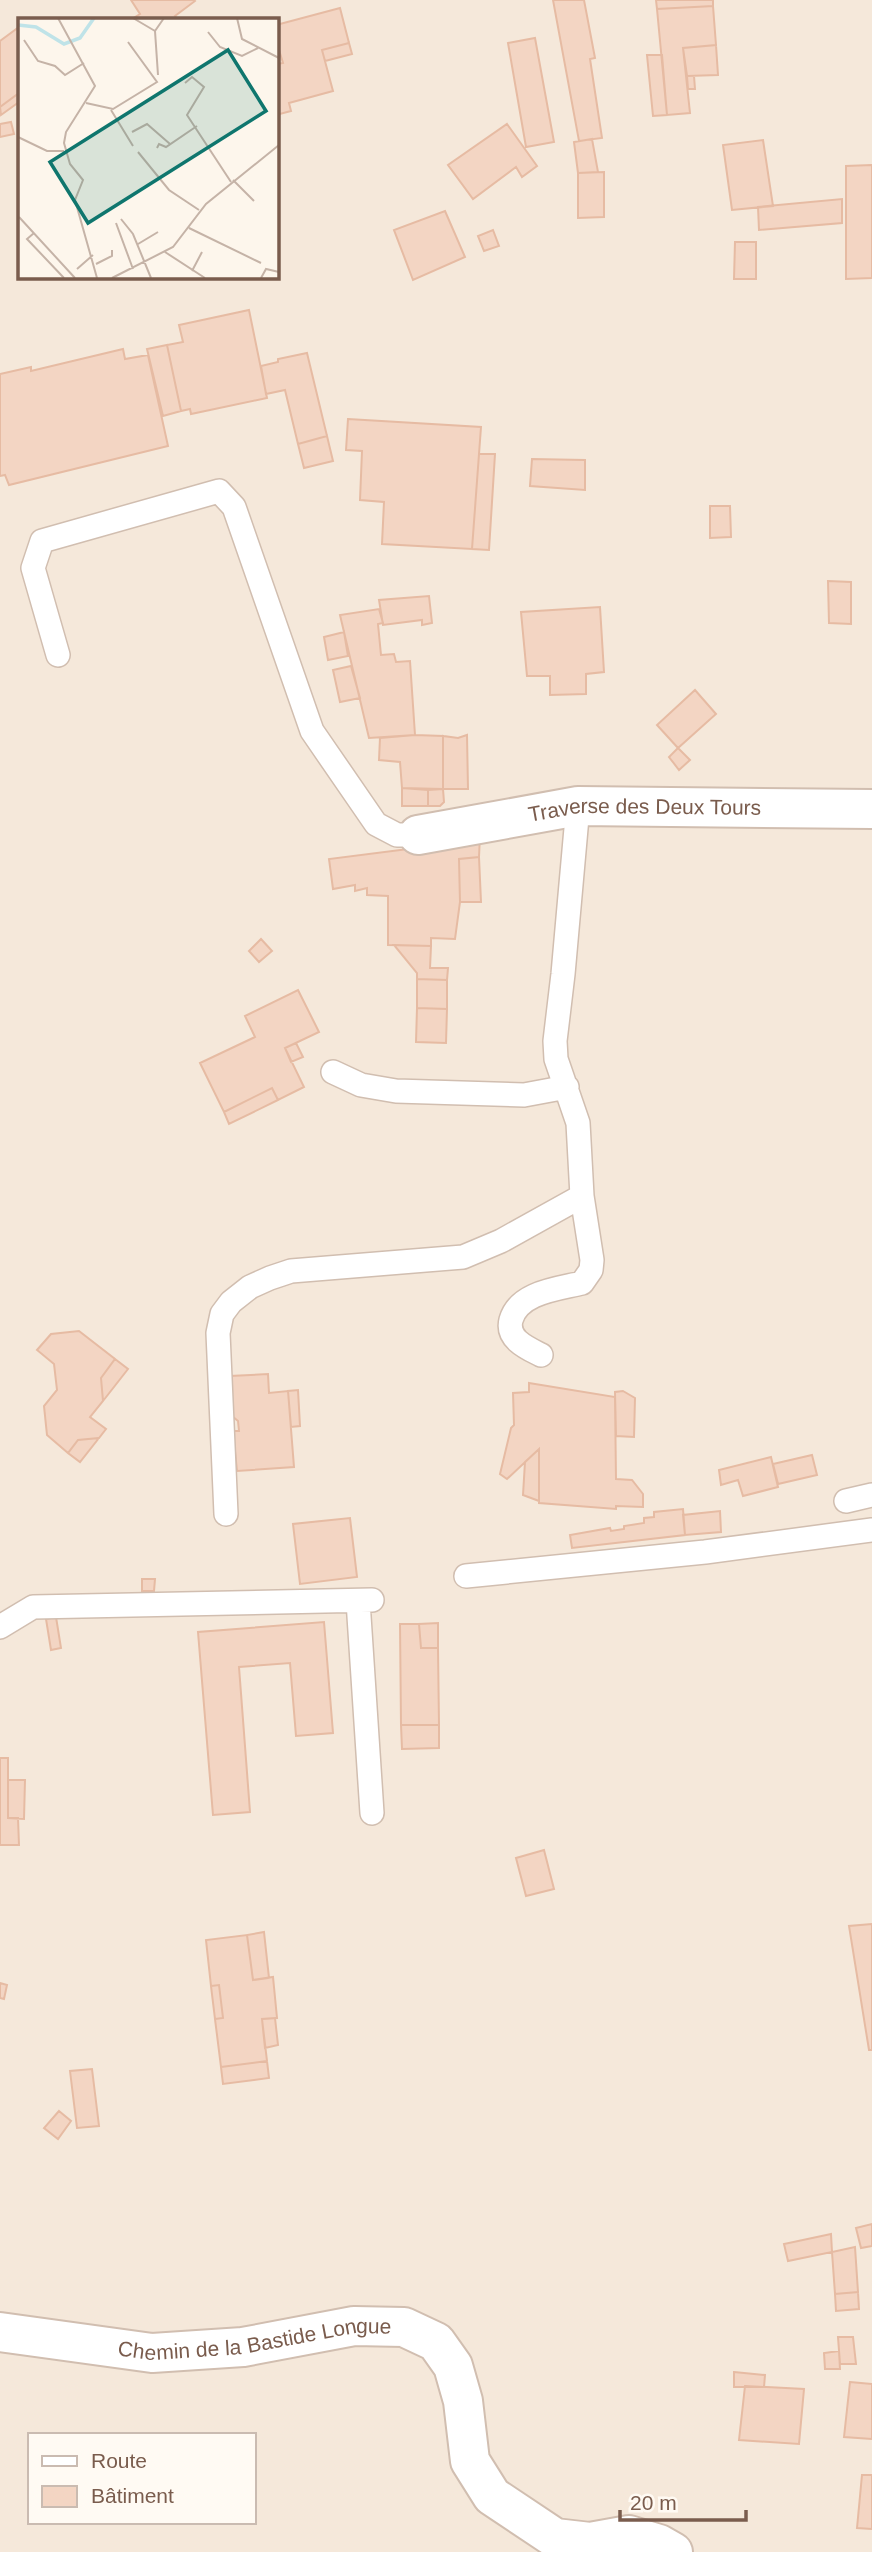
<svg xmlns="http://www.w3.org/2000/svg" width="872" height="2552" font-family="Helvetica,sans-serif">
  <style>
    .residential { fill: #f5e8da; fill-rule: evenodd }
    .building { fill: #f3d5c3; stroke: #e6bba3; stroke-width: 2 }
    .lines { fill: none; stroke-linecap: round; stroke-linejoin: round }
    .service-casing { stroke: #d1beb0; stroke-width: 26 }
    .minor-casing { stroke: #d1beb0; stroke-width: 42 }
    .service { stroke: #fff; stroke-width: 23 }
    .minor { stroke: #fff; stroke-width: 38 }
    .labels { text-anchor: middle; stroke-width: 6; stroke-linejoin: round; paint-order: stroke }
    .street-label { font-size: 21px; fill: #7a5c4d; stroke: #fffaf3 }
    .inset-river { fill: none; stroke: #bfe3e8; stroke-width: 3.5 }
    .inset-road { fill: none; stroke: #c5b3a7; stroke-width: 2 }
    .view { fill: #0f766e; fill-opacity: 0.15; stroke: #0f766e; stroke-width: 3.5 }
    .inset-edge { fill: none; stroke: #7a5c4d; stroke-width: 3.5 }
  </style>
  <rect width="100%" height="100%" fill="#fdf6ec"/>
  <!-- residential -->
  <path class="residential" d="M 0,0 L 872,0 L 872,2552 L 0,2552 ZM 19,19 L 276,19 L 276,276 L 19,276 ZM 30,2435 L 254,2435 L 254,2522 L 30,2522 Z"/>
  <!-- building -->
  <path class="building" d="M 131,0 L 194,0 L 195,1 L 175,16 L 177,19 L 132,19 L 140,14 Z
    M 553,0 L 584,0 L 595,58 L 590,59 L 602,138 L 579,141 Z
    M 656,0 L 713,0 L 713,6 L 657,9 Z
    M 713,6 L 716,45 L 683,48 L 690,113 L 667,115 L 657,9 Z
    M 340,8 L 349,43 L 322,50 L 333,91 L 289,103 L 291,111 L 276,115 L 276,75 L 279,75 L 277,64 L 283,63 L 279,50 L 276,50 L 276,25 Z
    M 19,27 L 19,93 L 0,107 L 0,41 Z
    M 535,38 L 554,142 L 526,147 L 508,43 Z
    M 349,43 L 352,54 L 325,61 L 322,50 Z
    M 716,45 L 718,75 L 687,76 L 683,48 Z
    M 647,55 L 662,55 L 667,115 L 653,116 Z
    M 687,76 L 694,76 L 695,89 L 688,89 Z
    M 19,93 L 19,102 L 1,115 L 0,107 Z
    M 11,122 L 14,134 L 0,137 L 0,124 Z
    M 507,124 L 537,166 L 522,177 L 516,167 L 473,199 L 448,165 Z
    M 592,139 L 598,172 L 578,173 L 574,142 Z
    M 763,140 L 773,206 L 732,210 L 723,145 Z
    M 872,165 L 872,278 L 846,279 L 846,166 Z
    M 604,172 L 604,217 L 578,218 L 578,173 Z
    M 842,199 L 842,223 L 759,230 L 758,207 Z
    M 445,211 L 465,257 L 413,280 L 394,230 Z
    M 493,230 L 499,246 L 484,251 L 478,236 Z
    M 735,242 L 756,242 L 756,279 L 734,279 Z
    M 249,310 L 267,398 L 191,414 L 190,409 L 181,411 L 167,345 L 183,342 L 179,325 Z
    M 167,345 L 181,411 L 163,416 L 147,349 Z
    M 123,349 L 125,359 L 148,355 L 168,446 L 9,485 L 5,475 L 0,476 L 0,374 L 31,367 L 31,371 Z
    M 307,353 L 327,436 L 298,444 L 285,390 L 266,394 L 261,366 L 278,362 L 278,359 Z
    M 348,419 L 481,427 L 472,549 L 382,544 L 384,502 L 360,500 L 362,451 L 346,450 Z
    M 327,436 L 333,461 L 304,468 L 298,444 Z
    M 479,454 L 495,454 L 489,550 L 472,549 Z
    M 532,459 L 585,460 L 585,490 L 530,486 Z
    M 710,506 L 730,506 L 731,537 L 710,538 Z
    M 828,581 L 851,582 L 851,624 L 829,623 Z
    M 429,596 L 432,623 L 422,625 L 422,620 L 383,625 L 379,600 Z
    M 600,607 L 604,672 L 586,674 L 586,694 L 550,695 L 550,676 L 527,676 L 521,612 Z
    M 379,609 L 383,623 L 378,624 L 381,655 L 394,654 L 396,662 L 410,661 L 415,735 L 369,738 L 340,615 Z
    M 344,632 L 348,656 L 328,660 L 324,637 Z
    M 351,666 L 360,698 L 340,702 L 333,670 Z
    M 695,690 L 716,714 L 678,748 L 657,725 Z
    M 415,735 L 443,736 L 443,789 L 402,788 L 400,762 L 379,760 L 380,738 Z
    M 467,735 L 468,789 L 443,789 L 443,736 L 458,738 Z
    M 678,748 L 690,760 L 679,770 L 669,757 Z
    M 402,788 L 428,790 L 428,806 L 402,806 Z
    M 443,789 L 444,802 L 440,806 L 428,806 L 428,790 Z
    M 480,835 L 479,857 L 459,859 L 460,902 L 455,939 L 431,938 L 431,946 L 388,945 L 388,896 L 367,895 L 367,888 L 355,891 L 355,885 L 333,889 L 329,859 L 416,848 Z
    M 479,857 L 481,902 L 460,902 L 459,859 Z
    M 261,939 L 272,951 L 259,962 L 249,951 Z
    M 394,945 L 431,946 L 430,968 L 448,968 L 447,980 L 417,979 L 417,973 Z
    M 417,979 L 447,980 L 447,1009 L 417,1008 Z
    M 298,990 L 319,1032 L 285,1048 L 304,1087 L 278,1100 L 272,1088 L 224,1112 L 200,1063 L 255,1037 L 245,1016 Z
    M 417,1008 L 447,1009 L 446,1043 L 416,1042 Z
    M 296,1043 L 303,1057 L 291,1062 L 285,1048 Z
    M 272,1088 L 278,1100 L 229,1124 L 224,1112 Z
    M 79,1331 L 115,1359 L 101,1378 L 103,1401 L 90,1417 L 106,1429 L 99,1438 L 78,1440 L 68,1453 L 47,1435 L 44,1406 L 57,1390 L 54,1364 L 37,1350 L 51,1334 Z
    M 115,1359 L 128,1369 L 103,1401 L 101,1378 Z
    M 268,1374 L 269,1393 L 288,1391 L 294,1467 L 237,1471 L 233,1431 L 239,1431 L 238,1421 L 232,1416 L 230,1376 Z
    M 529,1383 L 615,1397 L 616,1479 L 632,1480 L 643,1494 L 643,1507 L 616,1506 L 616,1509 L 539,1503 L 539,1449 L 507,1479 L 500,1474 L 511,1428 L 514,1425 L 513,1393 L 529,1392 Z
    M 298,1390 L 300,1426 L 291,1427 L 288,1391 Z
    M 623,1391 L 635,1398 L 634,1437 L 616,1436 L 615,1392 Z
    M 99,1438 L 80,1462 L 68,1453 L 78,1440 Z
    M 539,1449 L 539,1501 L 523,1495 L 525,1462 Z
    M 812,1455 L 817,1475 L 778,1484 L 773,1464 Z
    M 771,1457 L 778,1487 L 743,1496 L 738,1480 L 721,1485 L 719,1470 Z
    M 683,1509 L 685,1535 L 572,1548 L 570,1535 L 610,1528 L 611,1531 L 624,1529 L 624,1526 L 644,1523 L 644,1518 L 654,1517 L 654,1512 Z
    M 720,1511 L 721,1532 L 685,1535 L 683,1515 Z
    M 350,1518 L 357,1577 L 300,1584 L 293,1524 Z
    M 142,1579 L 155,1579 L 154,1591 L 142,1591 Z
    M 56,1617 L 61,1648 L 51,1650 L 46,1619 Z
    M 324,1622 L 333,1733 L 296,1736 L 290,1663 L 239,1667 L 250,1812 L 213,1815 L 198,1632 Z
    M 438,1623 L 438,1648 L 421,1648 L 419,1624 Z
    M 400,1624 L 419,1624 L 421,1648 L 438,1648 L 439,1725 L 401,1725 Z
    M 401,1725 L 439,1725 L 439,1748 L 402,1749 Z
    M 0,1758 L 8,1758 L 8,1818 L 18,1818 L 19,1845 L 0,1845 Z
    M 8,1780 L 25,1780 L 24,1819 L 8,1818 Z
    M 544,1850 L 554,1889 L 526,1896 L 516,1858 Z
    M 872,1924 L 872,2050 L 869,2050 L 849,1926 Z
    M 264,1932 L 269,1978 L 253,1980 L 247,1935 Z
    M 247,1935 L 253,1980 L 273,1977 L 277,2018 L 262,2019 L 267,2061 L 221,2067 L 215,2019 L 223,2018 L 219,1985 L 211,1986 L 206,1940 Z
    M 0,1983 L 7,1985 L 4,1999 L 0,1998 Z
    M 219,1985 L 223,2018 L 215,2019 L 211,1986 Z
    M 275,2018 L 278,2045 L 265,2048 L 262,2019 Z
    M 267,2061 L 269,2078 L 223,2084 L 221,2067 Z
    M 92,2069 L 99,2126 L 77,2128 L 70,2071 Z
    M 59,2111 L 71,2121 L 58,2139 L 44,2128 Z
    M 872,2224 L 872,2246 L 861,2248 L 856,2228 Z
    M 831,2234 L 832,2252 L 788,2261 L 784,2244 Z
    M 855,2247 L 858,2292 L 835,2294 L 832,2252 Z
    M 858,2292 L 859,2309 L 836,2311 L 835,2294 Z
    M 838,2337 L 853,2337 L 856,2364 L 840,2364 Z
    M 839,2351 L 840,2369 L 825,2369 L 824,2353 Z
    M 734,2372 L 765,2375 L 764,2387 L 734,2387 Z
    M 850,2382 L 872,2384 L 872,2439 L 844,2437 Z
    M 745,2386 L 804,2389 L 799,2444 L 739,2440 Z
    M 862,2475 L 872,2475 L 872,2529 L 857,2528 Z"/>
  <g class="lines">
    <!-- service casing -->
    <g class="service-casing">
      <path id="service" d="M 58,655 L 33,568 L 42,541 L 219,491 L 234,507 L 312,731 L 376,824 L 397,835 L 418,835
        M 333,1072 L 361,1085 L 396,1091 L 524,1095 L 567,1087
        M 541,1355 C 527,1348 506,1339 511,1320 C 519,1292 558,1289 582,1283 L 591,1270 L 592,1260 L 582,1196 L 578,1123 L 556,1059 L 555,1041 L 563,974 L 578,806
        M 846,1501 L 872,1495
        M 226,1514 L 218,1333 L 222,1314 L 231,1302 L 250,1287 L 270,1278 L 291,1271 L 463,1257 L 501,1241 L 582,1196
        M 466,1576 L 705,1552 L 872,1530
        M 358,1601 L 372,1813
        M 0,1627 L 33,1607 L 372,1600"/>
    </g>
    <!-- minor casing -->
    <g class="minor-casing">
      <g id="minor">
        <path id="s1" d="M 418,835 L 578,806 L 872,809"/>
        <path id="s2" d="M 0,2332 L 152,2353 L 243,2347 L 354,2326 L 404,2327 L 436,2342 L 453,2366 L 463,2401 L 470,2461 L 492,2496 L 555,2538 L 590,2542 L 629,2535 L 659,2544 L 673,2552"/>
      </g>
    </g>
    <!-- service -->
    <use href="#service" class="service"/>
    <!-- minor -->
    <use href="#minor" class="minor"/>
  </g>
  <g class="labels">
    <!-- street labels -->
    <g class="street-label">
      <text dy="7" stroke="none"><textPath href="#s1" startOffset="229">Traverse des Deux Tours</textPath></text>
      <text dy="7" stroke="none"><textPath href="#s2" startOffset="257">Chemin de la Bastide Longue</textPath></text>
    </g>
  </g>
  <!-- overview -->
  <g transform="translate(18 18)">
    <rect width="261" height="261" fill="#fdf6ec"/>
    <path class="inset-river" d="M 0,7 L 18,9 L 46,26 L 62,20 L 76,0"/>
    <path class="inset-road" d="M 40,0 L 77,68 L 48,114 L 46,125 L 52,146 L 65,162 L 57,182 L 79,260M 115,0 L 137,13M 219,0 L 224,21 L 261,40M 190,14 L 202,29 L 224,38 L 240,30M 6,22 L 20,43 L 37,48 L 47,57 L 66,45M 140,57 L 137,13 L 146,0M 167,65 L 174,59 L 186,69 L 169,97 L 213,164M 68,85 L 95,91 L 139,64 L 110,24M 93,92 L 115,128M 114,114 L 129,106 L 152,126M 0,119 L 29,133 L 46,133M 139,130 L 141,126 L 148,129 L 179,108M 120,134 L 151,172 L 181,192M 215,162 L 236,183M 1,199 L 57,260M 103,201 L 115,216 L 133,260M 98,205 L 115,251M 171,210 L 243,245M 16,215 L 9,221 L 46,260M 120,226 L 140,214M 147,234 L 187,260M 78,246 L 94,238 L 94,232M 59,251 L 75,237M 174,253 L 184,234M 94,260 L 155,229 L 188,186 L 261,127M 243,260 L 248,251 L 261,254"/>
    <path class="view" d="M 210,32 L 248,93 L 70,205 L 32,144 Z"/>
    <rect width="261" height="261" class="inset-edge"/>
  </g>
  <!-- legend -->
  <rect x="28" y="2433" width="228" height="91" fill="#fffaf3" stroke="#cabbb1" stroke-width="2"/>
  <rect x="42" y="2456" width="35" height="10" fill="#ffffff" stroke="#cabbb1" stroke-width="2"/>
  <text x="91" y="2468" font-size="21" fill="#7a5c4d">Route</text>
  <rect x="42" y="2486" width="35" height="21" fill="#f3d5c3" stroke="#cabbb1" stroke-width="2"/>
  <text x="91" y="2503" font-size="21" fill="#7a5c4d">Bâtiment</text>
  <!-- scale -->
  <path d="M620 2510v10h126v-10" fill="none" stroke="#7a5c4d" stroke-width="3.5"/>
  <text x="630" y="2510" font-size="21" fill="#7a5c4d" stroke="#fffaf3" stroke-width="5" paint-order="stroke">20 m</text>
</svg>
